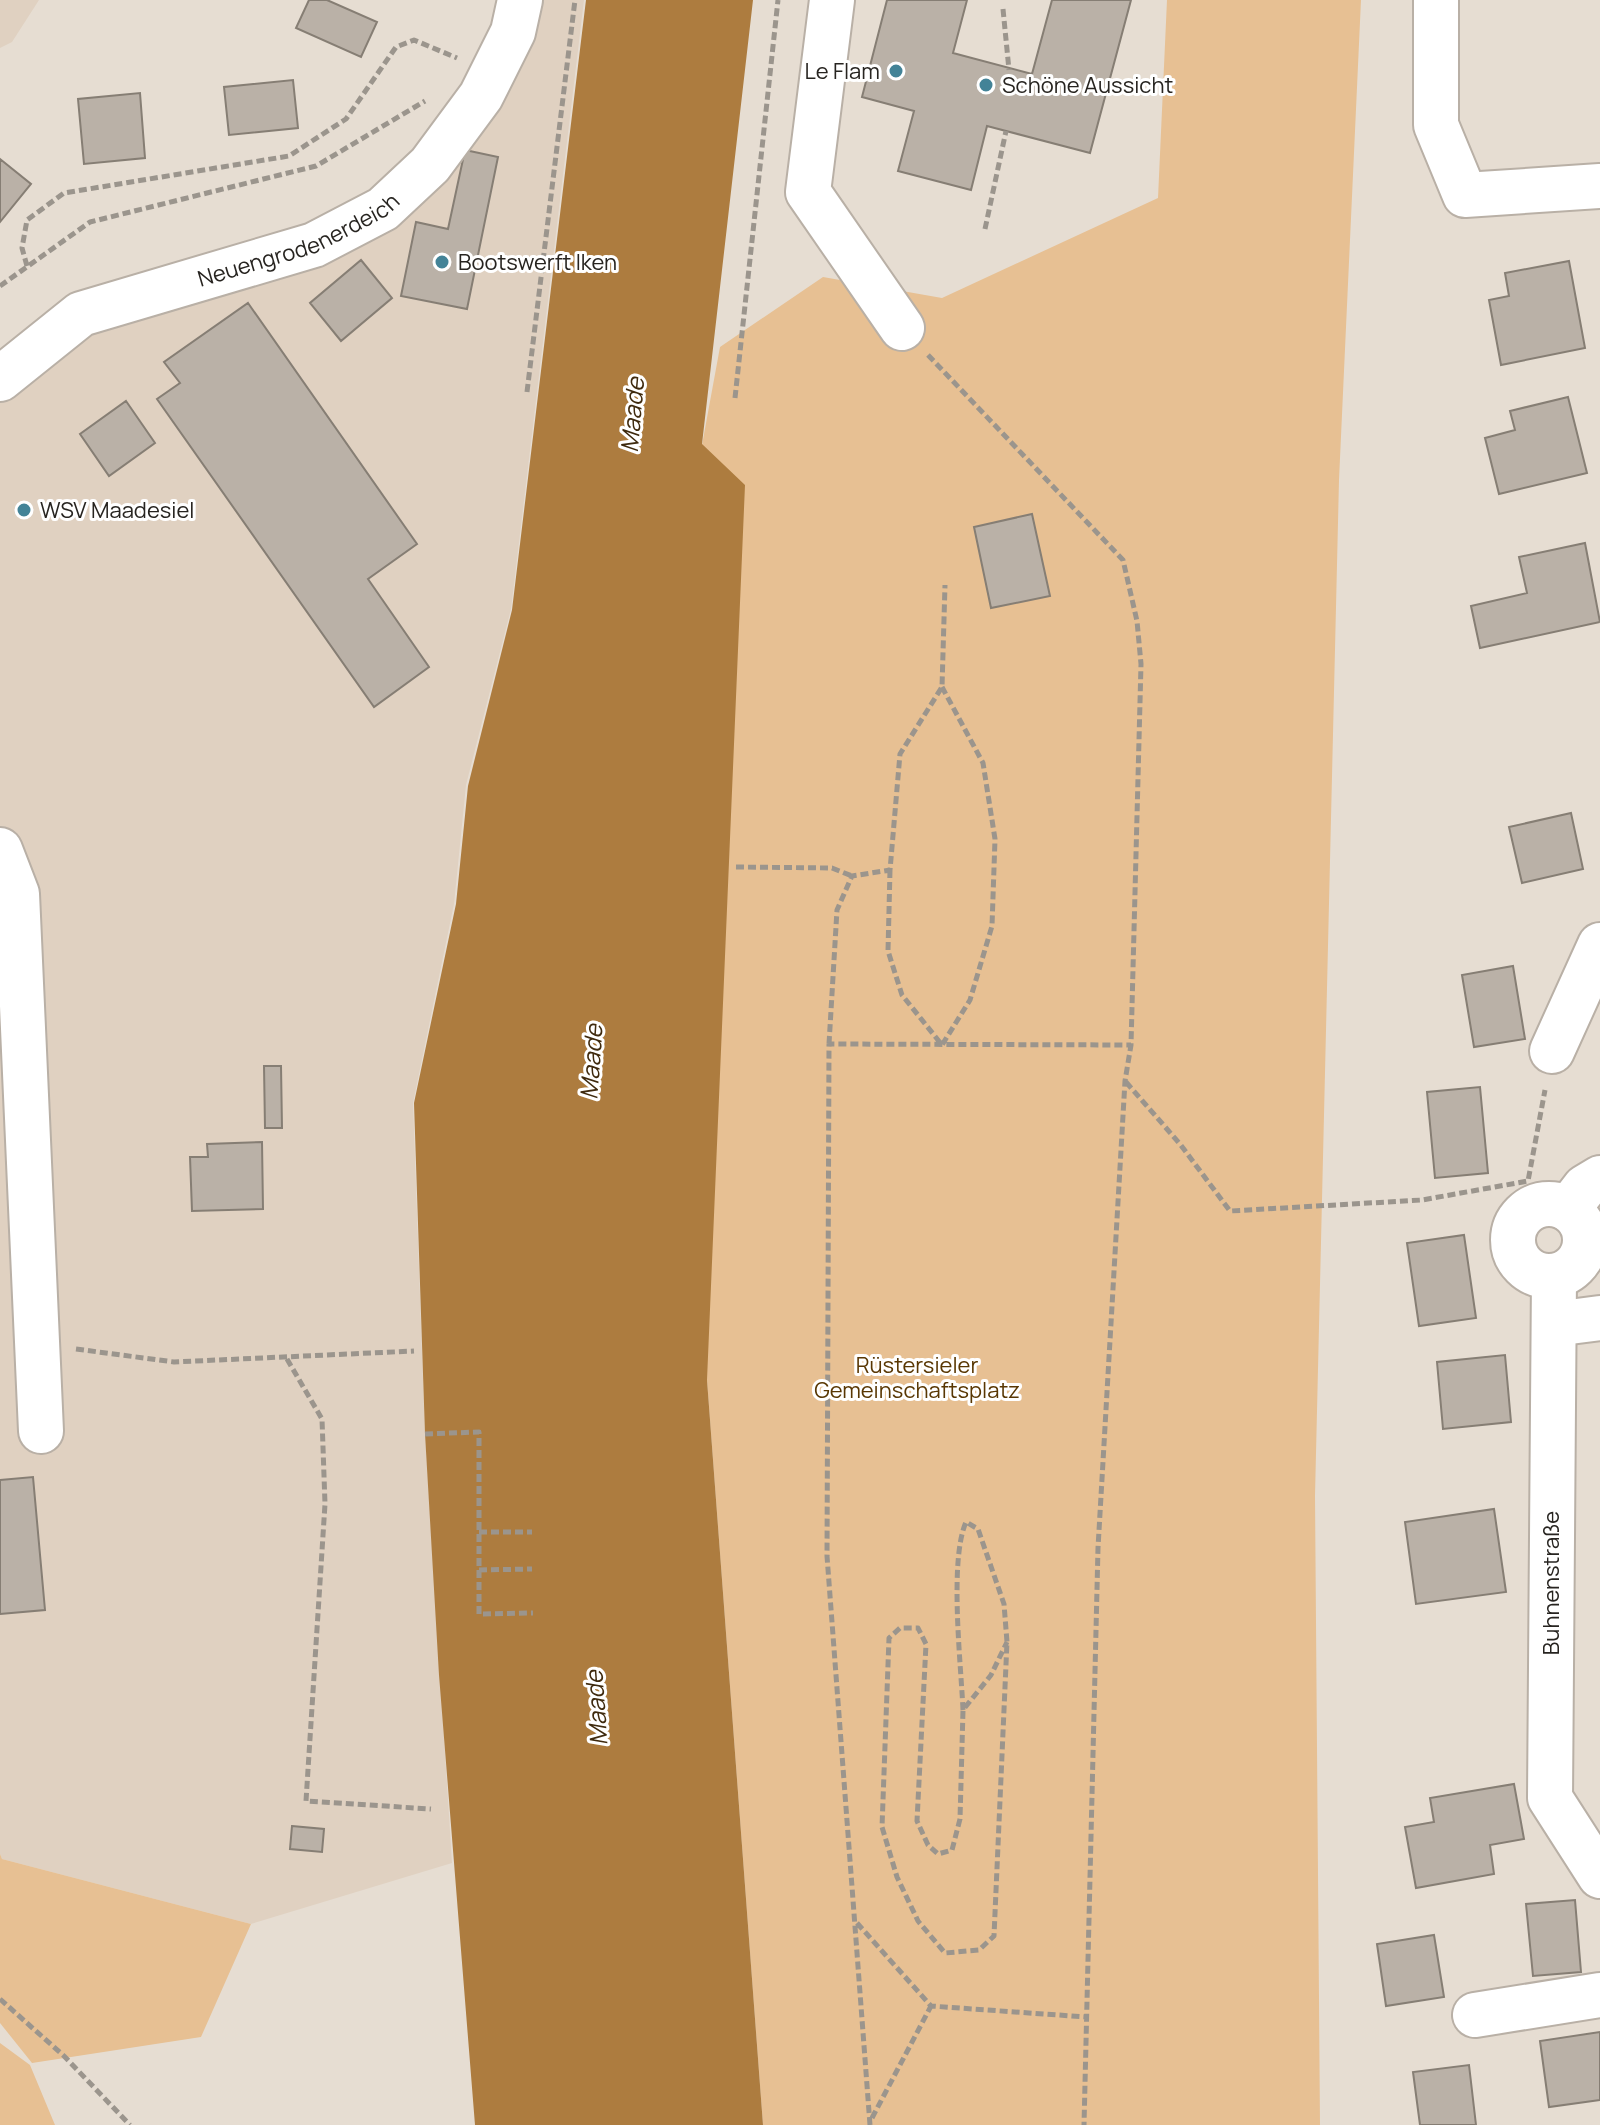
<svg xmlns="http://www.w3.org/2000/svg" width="1600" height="2125" font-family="Manrope,sans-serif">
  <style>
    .built { fill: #e0d1c1 }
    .green { fill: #e7c093 }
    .water { fill: #ad7c3f }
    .building { fill: #bab1a7; stroke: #867e74; stroke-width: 2 }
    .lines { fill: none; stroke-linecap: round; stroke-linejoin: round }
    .minor-casing { stroke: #b9b0a6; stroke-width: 48 }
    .path { stroke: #9b958d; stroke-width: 5; stroke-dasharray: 8 4; stroke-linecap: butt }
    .minor { stroke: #fff; stroke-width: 44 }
    .poi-dot { fill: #438397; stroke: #fff; stroke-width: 3 }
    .labels { text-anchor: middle; stroke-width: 6; stroke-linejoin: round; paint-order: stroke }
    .poi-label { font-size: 22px; fill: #272420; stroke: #fff; text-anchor: start }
    .street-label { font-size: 22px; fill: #272420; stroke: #fff }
    .park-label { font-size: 22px; fill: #593703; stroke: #fff }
    .water-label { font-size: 24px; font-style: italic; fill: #3f2a0e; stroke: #fff }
  </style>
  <rect width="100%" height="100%" fill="#e6ddd2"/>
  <!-- built -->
  <path class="built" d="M 0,0 L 39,0 L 12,42 L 0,48 Z
    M 544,0 L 584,0 L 511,609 L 466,785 L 454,904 L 413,1103 L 425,1434 L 452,1863 L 251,1924 L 2,1859 L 0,1854 L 0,383 L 82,317 L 384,212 L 518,20 Z"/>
  <!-- green -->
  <path class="green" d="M 1167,0 L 1361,0 L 1339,480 L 1315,1496 L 1320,2125 L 763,2125 L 707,1380 L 702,445 L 720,347 L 823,277 L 942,298 L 1158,198 Z
    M 0,1854 L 2,1859 L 251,1924 L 201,2037 L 32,2063 L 0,2023 Z
    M 0,2043 L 30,2065 L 55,2125 L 0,2125 Z"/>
  <!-- water -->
  <path class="water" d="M 586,0 L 753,0 L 702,444 L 745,485 L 707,1380 L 763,2125 L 475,2125 L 439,1675 L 425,1434 L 414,1103 L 456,904 L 468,786 L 512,610 Z"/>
  <!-- building -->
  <path class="building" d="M 309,0 L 327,0 L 377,22 L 361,57 L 296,28 Z
    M 887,0 L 967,0 L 953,53 L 1032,74 L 1052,0 L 1131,0 L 1090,153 L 987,126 L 971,190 L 898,171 L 914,111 L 862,97 Z
    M 293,80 L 298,128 L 229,135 L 224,87 Z
    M 140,93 L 145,158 L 84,164 L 78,99 Z
    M 465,150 L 498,157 L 467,309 L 401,296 L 416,222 L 448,229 Z
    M 0,159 L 31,184 L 0,222 Z
    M 361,260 L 392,298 L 341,341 L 310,303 Z
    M 1569,261 L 1585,348 L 1501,365 L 1489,300 L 1509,296 L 1505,273 Z
    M 248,303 L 417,544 L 368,579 L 429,667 L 374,707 L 157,399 L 180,383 L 164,362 Z
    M 1568,397 L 1587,473 L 1499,494 L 1485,438 L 1515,430 L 1510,411 Z
    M 126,401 L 155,443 L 109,476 L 80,434 Z
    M 1032,514 L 1050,596 L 991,608 L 974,527 Z
    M 1585,543 L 1600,622 L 1480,648 L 1471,606 L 1527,593 L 1519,557 Z
    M 1571,813 L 1583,869 L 1522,883 L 1509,827 Z
    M 1513,966 L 1525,1039 L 1474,1047 L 1462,975 Z
    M 264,1066 L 281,1066 L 282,1128 L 265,1128 Z
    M 1480,1087 L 1488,1173 L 1435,1178 L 1427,1092 Z
    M 262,1142 L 263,1209 L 192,1211 L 190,1157 L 208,1157 L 207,1144 Z
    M 1464,1235 L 1476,1318 L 1419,1326 L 1407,1243 Z
    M 1505,1355 L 1511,1422 L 1443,1429 L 1437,1362 Z
    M 33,1477 L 45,1610 L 0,1614 L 0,1480 Z
    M 1494,1509 L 1506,1592 L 1416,1604 L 1405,1522 Z
    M 1514,1784 L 1524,1839 L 1490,1845 L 1494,1874 L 1416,1888 L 1405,1827 L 1434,1822 L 1430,1798 Z
    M 292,1826 L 324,1829 L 322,1852 L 290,1849 Z
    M 1575,1900 L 1581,1972 L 1533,1976 L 1526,1904 Z
    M 1434,1935 L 1444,1997 L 1386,2006 L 1377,1944 Z
    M 1600,2032 L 1600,2100 L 1549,2107 L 1540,2041 Z
    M 1469,2065 L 1476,2125 L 1420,2125 L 1413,2072 Z"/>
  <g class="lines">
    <!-- minor casing -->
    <g class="minor-casing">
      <g id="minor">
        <path d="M 832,0 L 808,192 L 902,328"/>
        <path d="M 1436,0 L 1436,125 L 1465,195 L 1600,186"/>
        <path id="s1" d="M 0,379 L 81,314 L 314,245 L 383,209 L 430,165 L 481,96 L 513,32 L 520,0"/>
        <path d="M 0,850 L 17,894 L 41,1431"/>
        <path d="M 1552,1051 L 1600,945"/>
        <circle cx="1549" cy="1240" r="36"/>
        <path d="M 1568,1209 L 1585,1187 L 1600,1178"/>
        <path d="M 1554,1276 L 1550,1798 L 1600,1876"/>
        <path d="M 1554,1324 L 1600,1318"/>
        <path d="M 1475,2015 L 1600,1995"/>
      </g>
    </g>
    <!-- path -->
    <path class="path" d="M 1003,9 L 1009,70
      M 985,229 L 1006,131
      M 27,266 L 22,248 L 27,220 L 64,193 L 289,156 L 346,119 L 396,47 L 414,40 L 457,58
      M 0,286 L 90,222 L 316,166 L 425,101
      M 928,355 L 1123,560 L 1137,621 L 1141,664 L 1131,1045 L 1125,1081 L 1098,1548 L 1084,2125
      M 527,392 L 575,0
      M 735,398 L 778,0
      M 736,867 L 832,868 L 852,876
      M 890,870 L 888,951 L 902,995 L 942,1045 L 970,1000 L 992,926 L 995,839 L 983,763 L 942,687
      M 829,1044 L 837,910 L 852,876 L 890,870 L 900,754 L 942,687 L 945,585
      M 1126,1082 L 1180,1144 L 1230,1211 L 1422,1200 L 1528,1181 L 1545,1090
      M 76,1349 L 174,1362 L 414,1351
      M 287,1359 L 322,1419 L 325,1504 L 306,1801 L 431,1809
      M 425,1434 L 479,1432 L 479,1614 L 533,1613
      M 479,1532 L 532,1532
      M 479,1570 L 532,1569
      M 963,1710 C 961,1664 949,1561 966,1522 L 978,1529 L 1004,1604 L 1007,1642 L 994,1936 L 979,1950 L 945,1953 L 918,1921 L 897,1877 L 882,1827 L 889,1638 L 900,1628 L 918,1628 L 926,1644 L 917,1821 L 928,1845 L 938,1854 L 952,1850 L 960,1819 L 963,1710 L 991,1675 L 1007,1642
      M 857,1923 L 931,2006 L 1086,2017
      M 0,1999 L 64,2056 L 130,2125
      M 872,2118 L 931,2006
      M 870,2125 L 827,1556 L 829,1044 L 1131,1045"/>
    <!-- minor -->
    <use href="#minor" class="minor"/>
  </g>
  <!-- markers -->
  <g class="poi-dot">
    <circle cx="896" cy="71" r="8"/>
    <circle cx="986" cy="85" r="8"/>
    <circle cx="442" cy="262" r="8"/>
    <circle cx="24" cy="510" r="8"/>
  </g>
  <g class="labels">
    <!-- poi labels -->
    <g class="poi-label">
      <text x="880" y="79" text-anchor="end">Le Flam</text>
      <text x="1002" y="93">Schöne Aussicht</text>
      <text x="458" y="270">Bootswerft Iken</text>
      <text x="40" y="518">WSV Maadesiel</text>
    </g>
    <!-- street labels -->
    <g class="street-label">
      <text dy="8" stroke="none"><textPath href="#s1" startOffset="334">Neuengrodenerdeich</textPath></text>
      <text transform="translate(1551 1583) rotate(-90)" y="8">Buhnenstraße</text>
    </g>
    <!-- park labels -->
    <g class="park-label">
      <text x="917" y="1373">Rüstersieler<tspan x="917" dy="25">Gemeinschaftsplatz</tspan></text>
    </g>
    <!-- water labels -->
    <g class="water-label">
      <text transform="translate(633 415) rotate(-85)" y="8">Maade</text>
      <text transform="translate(592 1062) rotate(-86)" y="8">Maade</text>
      <text transform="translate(597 1708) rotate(-94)" y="8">Maade</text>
    </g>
  </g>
</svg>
